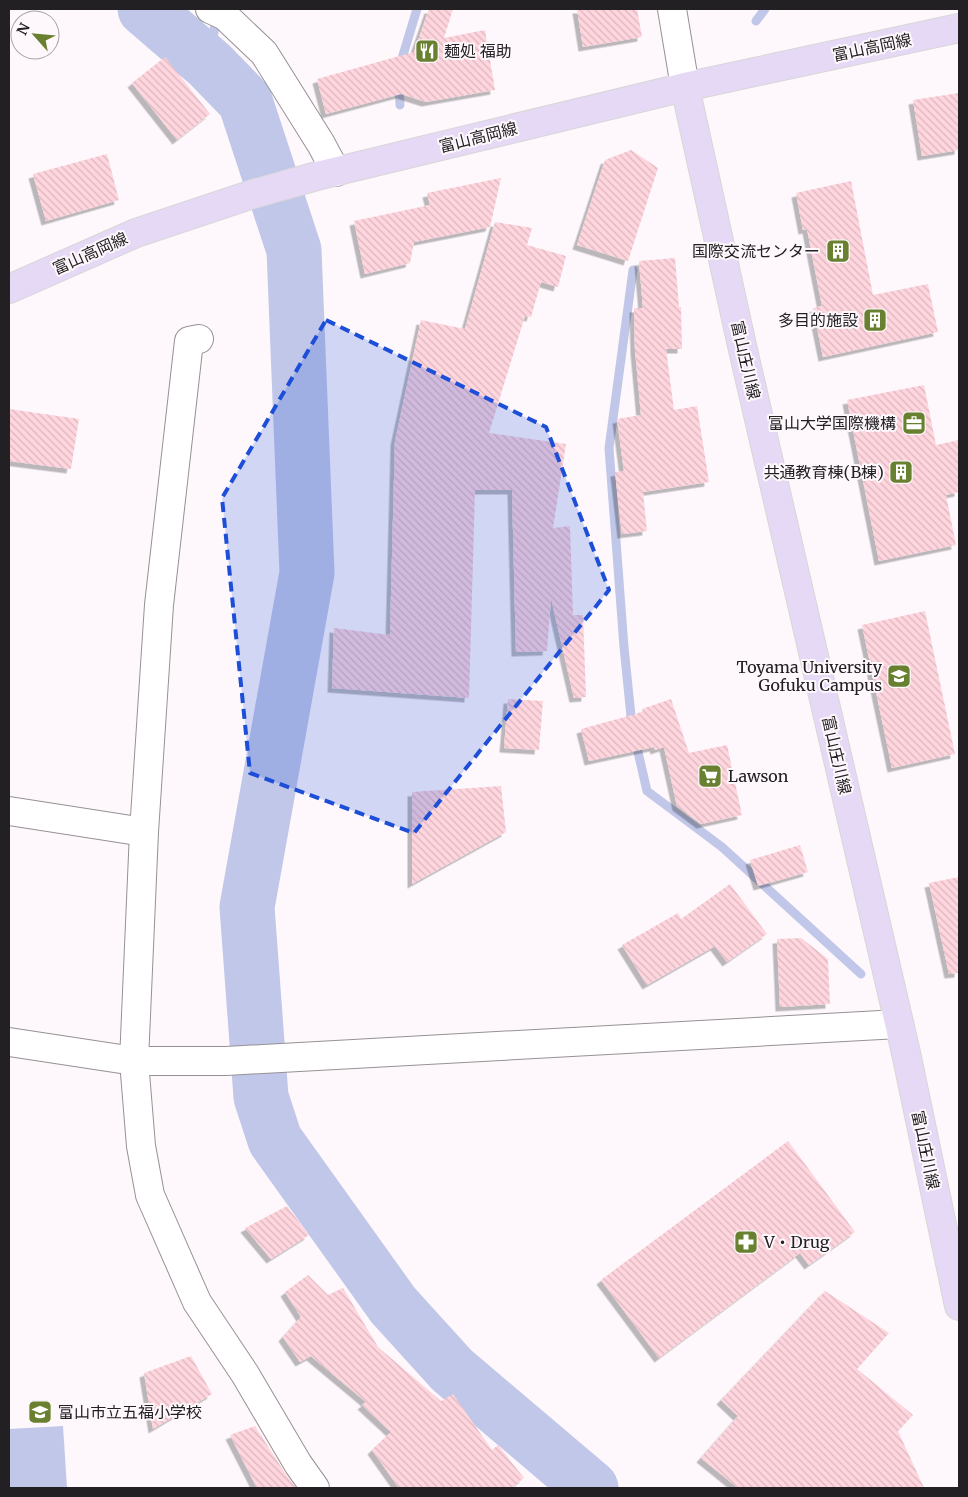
<svg xmlns="http://www.w3.org/2000/svg" width="968" height="1497" font-family="Merriweather,'Noto Sans JP',serif">
  <style>
    .water { fill: #c0c7e8 }
    .lines { fill: none; stroke-linecap: round; stroke-linejoin: round }
    .stream { stroke: #c0c7e8; stroke-width: 9 }
    .river { stroke: #c0c7e8; stroke-width: 55 }
    .building { fill: url(#building-back-hatch); filter: url(#shadow) }
    .minor-casing { stroke: #969195; stroke-width: 30 }
    .major-casing { stroke: #d7d7d7; stroke-width: 30 }
    .minor { stroke: #fff; stroke-width: 28 }
    .major { stroke: #e6d9f6; stroke-width: 28 }
    .marked { fill: #1d4ed8; fill-opacity: 0.2; stroke: #1d4ed8; stroke-width: 4; stroke-dasharray: 10 6; stroke-linejoin: round }
    .labels { text-anchor: middle; stroke-width: 4; stroke-linejoin: round; paint-order: stroke }
    .street-label { font-size: 16px; fill: #222022; stroke: #fef8fc }
    .poi-label { font-size: 16px; fill: #222022; stroke: #fef8fc; text-anchor: end }
  </style>
  <defs>
    <pattern id="building-back-hatch" width="6" height="6" patternUnits="userSpaceOnUse" patternTransform="scale(1.25)"><rect width="6" height="6" fill="#ffd5de"/><path d="M-1 5l2 2M0 0l6 6M5-1l2 2" fill="none" stroke="#dab7be"/></pattern>
    <filter id="shadow"><feDropShadow dx="-4.5" dy="4.5" stdDeviation="0" flood-color="#0004"/></filter>
  </defs>
  <rect width="100%" height="100%" fill="#fef8fc"/>
  <!-- water -->
  <path class="water" d="M 63,1426 L 67,1488 L 9,1488 L 9,1429 Z"/>
  <g class="lines">
    <!-- stream -->
    <path class="stream" d="M 756,21 L 765,9
      M 210,65 L 216,15
      M 400,65 L 417,9
      M 399,83 L 400,105
      M 632,726 L 624,647 L 609,448 L 633,270
      M 635,739 L 647,791 L 722,847 L 861,974"/>
    <!-- river -->
    <path class="river" d="M 145,9 L 210,65 L 245,101 L 294,250 L 307,573 L 247,907 L 261,1097 L 275,1140 L 393,1305 L 452,1370 L 591,1488"/>
  </g>
  <!-- building -->
  <path class="building" d="M 429,9 L 453,9 L 444,38 L 485,30 L 495,90 L 426,102 L 401,94 L 326,114 L 317,79 L 414,52 Z
    M 577,9 L 637,9 L 642,37 L 583,47 Z
    M 165,57 L 210,114 L 177,140 L 132,83 Z
    M 959,93 L 959,150 L 922,156 L 913,100 Z
    M 631,150 L 658,168 L 628,261 L 577,245 L 605,160 Z
    M 107,154 L 119,200 L 46,221 L 33,174 Z
    M 501,178 L 490,227 L 414,242 L 410,263 L 365,274 L 354,221 L 430,205 L 427,193 Z
    M 851,181 L 873,295 L 928,284 L 938,332 L 823,357 L 813,308 L 822,306 L 807,229 L 803,230 L 796,193 Z
    M 495,222 L 532,228 L 527,245 L 566,256 L 558,287 L 541,282 L 531,317 L 525,316 L 489,433 L 566,444 L 553,528 L 570,526 L 573,615 L 583,615 L 586,697 L 574,698 L 551,598 L 547,651 L 516,652 L 512,490 L 475,490 L 469,698 L 332,688 L 334,628 L 390,635 L 395,441 L 421,320 L 465,329 Z
    M 675,258 L 679,307 L 681,307 L 682,349 L 666,349 L 674,410 L 697,406 L 709,482 L 643,492 L 647,531 L 622,534 L 615,472 L 624,471 L 617,419 L 641,415 L 635,350 L 634,308 L 643,308 L 639,261 Z
    M 924,385 L 936,445 L 959,440 L 959,492 L 946,495 L 956,545 L 879,561 L 847,400 Z
    M 9,409 L 79,419 L 71,469 L 9,461 Z
    M 925,611 L 955,754 L 892,768 L 862,625 Z
    M 508,699 L 543,701 L 539,750 L 504,748 Z
    M 671,699 L 689,753 L 727,745 L 742,815 L 701,824 L 677,806 L 664,747 L 655,750 L 654,747 L 589,761 L 581,729 L 643,712 L 642,709 Z
    M 501,786 L 506,832 L 412,884 L 412,792 Z
    M 800,845 L 808,872 L 758,886 L 750,860 Z
    M 959,877 L 959,973 L 949,974 L 929,883 Z
    M 730,884 L 767,934 L 727,962 L 715,946 L 647,985 L 622,945 L 678,913 L 681,919 Z
    M 801,938 L 828,959 L 830,1004 L 780,1007 L 777,939 Z
    M 788,1141 L 855,1232 L 809,1265 L 800,1253 L 659,1358 L 601,1280 Z
    M 287,1206 L 309,1235 L 271,1259 L 245,1228 Z
    M 308,1275 L 328,1295 L 343,1288 L 378,1347 L 441,1401 L 453,1394 L 492,1450 L 498,1445 L 524,1478 L 511,1488 L 399,1488 L 372,1450 L 391,1432 L 362,1405 L 366,1402 L 311,1356 L 300,1362 L 283,1337 L 301,1317 L 285,1292 Z
    M 825,1291 L 889,1333 L 857,1369 L 913,1415 L 898,1431 L 924,1488 L 738,1488 L 701,1458 L 738,1416 L 721,1400 Z
    M 191,1356 L 212,1394 L 153,1429 L 144,1373 Z
    M 255,1426 L 285,1473 L 296,1488 L 257,1488 L 230,1435 Z"/>
  <g class="lines">
    <!-- minor casing -->
    <g class="minor-casing">
      <path id="minor" d="M 210,9 L 225,16 L 264,53 L 321,144 L 336,172
        M 672,9 L 685,87
        M 199,339 L 189,341 L 159,605 L 144,832 L 134,1061 L 141,1146 L 150,1195 L 197,1302 L 245,1374 L 298,1464 L 315,1488
        M 9,811 L 144,832
        M 9,1042 L 134,1061 L 226,1061 L 899,1024"/>
    </g>
    <!-- major casing -->
    <g class="major-casing">
      <path id="major" d="M 685,87 L 743,350 L 906,1053 L 959,1306
        M 9,289 L 136,233 L 253,194 L 317,176 L 685,87 L 959,28"/>
    </g>
    <!-- minor -->
    <use href="#minor" class="minor"/>
    <!-- major -->
    <use href="#major" class="major"/>
  </g>
  <!-- marked area -->
  <path class="marked" d="M 326,320 L 546,427 L 609,590 L 414,833 L 250,773 L 222,498 Z"/>
  <!-- icons -->
  <defs>
    <g id="restaurant-square" transform="scale(1.25)"><rect x="-9" y="-9" width="18" height="18" rx="4" fill="#698031" stroke="#fef8fc"/><path d="M-5-6h1v4h1v-4h1v4h1v-4h1v5L-1.5 .5V6h-2V.5L-5-1ZM5-6V6H3V1.5H1.5Q1.5-4 5-6Z" fill="#fff"/></g>
    <g id="building-square" transform="scale(1.25)"><rect x="-9" y="-9" width="18" height="18" rx="4" fill="#698031" stroke="#fef8fc"/><path d="M-4-6H4V6H1V3H-1V6H-4ZM-2.5-4.3h1.7v1.8h-1.7ZM.8-4.3h1.7v1.8H.8ZM-2.5-1h1.7V.8h-1.7ZM.8-1h1.7V.8H.8Z" fill="#fff"/></g>
    <g id="office-square" transform="scale(1.25)"><rect x="-9" y="-9" width="18" height="18" rx="4" fill="#698031" stroke="#fef8fc"/><path d="M-6-3h4V-5.5h4V-3h4V5H-6ZM-1-4.5V-3h2v-1.5ZM-6 0V1H6V0Z" fill="#fff"/></g>
    <g id="university-square" transform="scale(1.25)"><rect x="-9" y="-9" width="18" height="18" rx="4" fill="#698031" stroke="#fef8fc"/><path d="M0-5L7-2L0 1L-7-2ZM-4 1L0 2.5L4 1V4Q0 6-4 4Z" fill="#fff"/></g>
    <g id="supermarket-square" transform="scale(1.25)"><rect x="-9" y="-9" width="18" height="18" rx="4" fill="#698031" stroke="#fef8fc"/><path d="M-6-5.5h2.5l.6 2H6L4.5 2H-2.5L-4.4-4H-6ZM-1.5 3.2a1.3 1.3 0 1 0 .1 0ZM3 3.2a1.3 1.3 0 1 0 .1 0Z" fill="#fff"/></g>
    <g id="pharmacy-square" transform="scale(1.25)"><rect x="-9" y="-9" width="18" height="18" rx="4" fill="#698031" stroke="#fef8fc"/><path d="M-2-6h4v4h4v4h-4v4h-4v-4h-4v-4h4Z" fill="#fff"/></g>
    <g id="school-square" transform="scale(1.25)"><rect x="-9" y="-9" width="18" height="18" rx="4" fill="#698031" stroke="#fef8fc"/><path d="M0-5L7-2L0 1L-7-2ZM-4 1L0 2.5L4 1V4Q0 6-4 4Z" fill="#fff"/></g>
  </defs>
  <g fill-rule="evenodd">
    <use href="#restaurant-square" x="427" y="51"/>
    <use href="#building-square" x="838" y="251"/>
    <use href="#building-square" x="875" y="320"/>
    <use href="#office-square" x="914" y="423"/>
    <use href="#building-square" x="901" y="472"/>
    <use href="#university-square" x="899" y="676"/>
    <use href="#supermarket-square" x="710" y="776"/>
    <use href="#pharmacy-square" x="746" y="1242"/>
    <use href="#school-square" x="40" y="1412"/>
  </g>
  <g class="labels">
    <!-- street labels -->
    <g class="street-label">
      <text transform="translate(872 47) rotate(-12)" y="6">富山高岡線</text>
      <text transform="translate(478 137) rotate(-14)" y="6">富山高岡線</text>
      <text transform="translate(90 253) rotate(-24)" y="6">富山高岡線</text>
      <text transform="translate(746 360) rotate(77)" y="6">富山庄川線</text>
      <text transform="translate(837 755) rotate(77)" y="6">富山庄川線</text>
      <text transform="translate(926 1150) rotate(78)" y="6">富山庄川線</text>
    </g>
    <!-- poi labels -->
    <g class="poi-label">
      <text x="444" y="57" text-anchor="start">麺処 福助</text>
      <text x="820" y="257">国際交流センター</text>
      <text x="858" y="326">多目的施設</text>
      <text x="896" y="429">富山大学国際機構</text>
      <text x="884" y="478">共通教育棟(B棟)</text>
      <text x="882" y="673">Toyama University<tspan x="882" dy="18">Gofuku Campus</tspan></text>
      <text x="728" y="782" text-anchor="start">Lawson</text>
      <text x="764" y="1248" text-anchor="start">V・Drug</text>
      <text x="58" y="1418" text-anchor="start">富山市立五福小学校</text>
    </g>
  </g>
  <!-- border -->
  <rect width="968" height="1497" fill="none" stroke="#222022" stroke-width="20"/>
  <!-- north arrow -->
  <g transform="translate(35 35) rotate(297)"><circle r="24" fill="#fef8fc" stroke="#a6a2a5"/>
  <path d="M0-4L9 19L0 12L-9 19Z" fill="#698031"/>
  <text y="-8" font-size="14" font-weight="bold" text-anchor="middle" fill="#222022">N</text>
  </g>
</svg>
